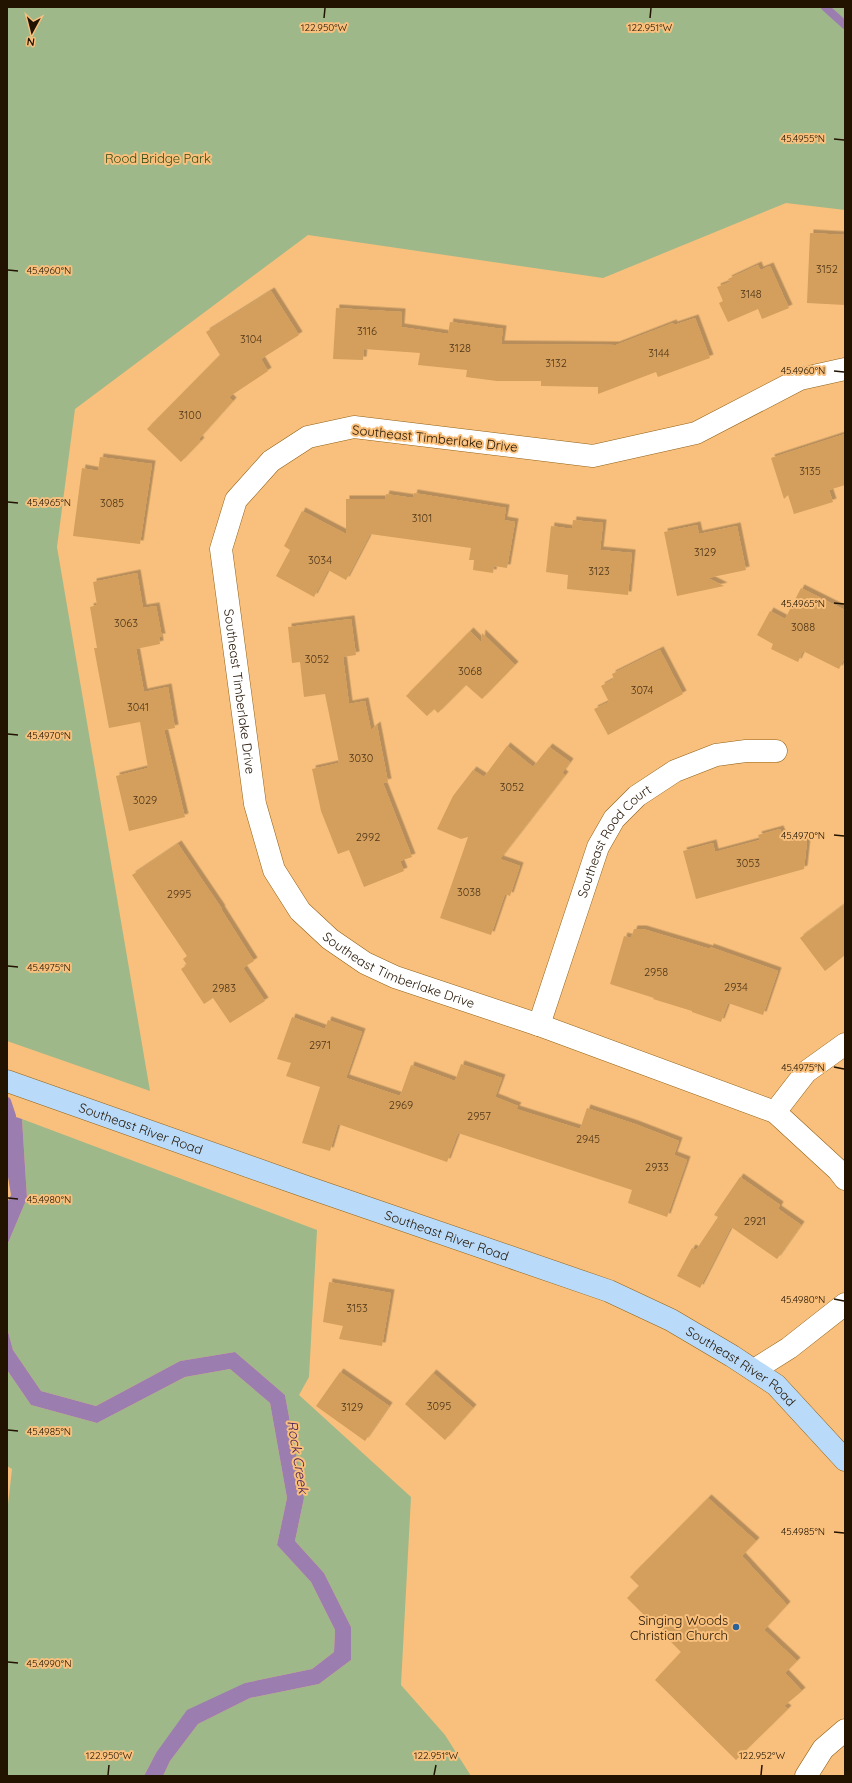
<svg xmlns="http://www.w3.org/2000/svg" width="852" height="1783" font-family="Quicksand,sans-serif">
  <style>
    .green { fill: #9fb88a }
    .water { fill: #9b7daf }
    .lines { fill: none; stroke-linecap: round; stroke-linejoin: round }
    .stream { stroke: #9b7daf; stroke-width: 8 }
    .building { fill: #d49f5b; filter: url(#shadow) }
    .minor-casing { stroke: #926014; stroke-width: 23 }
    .tertiary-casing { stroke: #926014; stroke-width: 23 }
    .secondary-casing { stroke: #926014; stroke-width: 23 }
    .minor { stroke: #fff; stroke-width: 22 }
    .tertiary { stroke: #fff; stroke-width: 22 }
    .secondary { stroke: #b9dbf9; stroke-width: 22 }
    .ticks { fill: none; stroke: #221200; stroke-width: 1.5 }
    .poi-dot { fill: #296199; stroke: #f8c07c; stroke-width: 1.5 }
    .labels { text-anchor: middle; stroke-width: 4; stroke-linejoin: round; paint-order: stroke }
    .number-label { font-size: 11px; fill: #4e3517 }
    .park-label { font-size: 13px; fill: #304b11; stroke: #f8c07c }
    .street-label { font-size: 13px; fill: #221200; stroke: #f8c07c }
    .poi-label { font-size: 13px; fill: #221200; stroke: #f8c07c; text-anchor: end }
    .water-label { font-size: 14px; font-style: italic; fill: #431b5a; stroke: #f8c07c }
    .ticks-label { font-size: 10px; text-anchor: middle; fill: #221200; stroke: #f8c07c; stroke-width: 4; stroke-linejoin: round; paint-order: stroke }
  </style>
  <defs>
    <filter id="shadow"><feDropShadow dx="3.5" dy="-3.5" stdDeviation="0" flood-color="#0004"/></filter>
  </defs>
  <rect width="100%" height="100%" fill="#f8c07c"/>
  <!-- green -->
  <path class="green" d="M 7,7 L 845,7 L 845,210 L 786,203 L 603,278 L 308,235 L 75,409 L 57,547 L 150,1091 L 7,1041 Z
    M 22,1119 L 317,1230 L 309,1377 L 299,1395 L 411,1497 L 401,1685 L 445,1735 L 471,1776 L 163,1776 L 170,1761 L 198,1724 L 250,1698 L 319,1684 L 351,1660 L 351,1627 L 324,1573 L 295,1541 L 304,1498 L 285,1395 L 235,1352 L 180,1361 L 96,1406 L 41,1391 L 13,1350 L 7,1328 L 7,1251 L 8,1243 L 27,1198 Z
    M 230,1369 L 270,1403 L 287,1498 L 277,1545 L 311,1582 L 335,1630 L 334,1652 L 312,1669 L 245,1683 L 156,1753 L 144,1776 L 7,1776 L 7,1513 L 12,1469 L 7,1466 L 7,1370 L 31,1405 L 97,1423 L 185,1377 Z"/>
  <!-- water -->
  <path class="water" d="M 7,1114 L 22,1119 L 27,1198 L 8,1243 L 7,1251 L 7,1203 L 11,1195 L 7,1171 Z
    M 7,1328 L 13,1350 L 41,1391 L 96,1406 L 180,1361 L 235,1352 L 285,1395 L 304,1498 L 295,1541 L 324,1573 L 351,1627 L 351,1660 L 319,1684 L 250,1698 L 198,1724 L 170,1761 L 163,1776 L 144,1776 L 156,1753 L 187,1710 L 245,1683 L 312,1669 L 334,1652 L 335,1630 L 311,1582 L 277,1545 L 287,1498 L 270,1403 L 230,1369 L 185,1377 L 97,1423 L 31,1405 L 7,1370 Z"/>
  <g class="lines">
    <!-- stream -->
    <path class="stream" d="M 825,7 L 845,25
      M 7,1101 L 12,1116 L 12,1125"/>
  </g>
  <!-- building -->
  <path class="building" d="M 810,233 L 845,235 L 845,305 L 807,303 Z
    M 758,265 L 760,270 L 770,266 L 789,308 L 762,319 L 758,309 L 728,322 L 719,303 L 723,301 L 717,287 L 730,282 L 728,279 Z
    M 271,291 L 299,335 L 261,359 L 268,371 L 229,397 L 233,401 L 199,439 L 201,441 L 181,462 L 147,429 L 220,355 L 206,332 Z
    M 336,308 L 402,312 L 401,327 L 448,334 L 450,322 L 503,329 L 501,344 L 616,345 L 673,323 L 674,325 L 695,318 L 710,358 L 658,377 L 656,372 L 598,394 L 598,387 L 541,386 L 541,381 L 497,381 L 466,377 L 467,370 L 418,365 L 420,353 L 364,349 L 363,360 L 333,359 Z
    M 845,434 L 845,485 L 829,490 L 833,502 L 794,514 L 788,495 L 784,499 L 771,458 Z
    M 100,457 L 152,464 L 140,544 L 73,536 L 82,468 L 98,471 Z
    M 414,493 L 506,508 L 504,520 L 515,522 L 507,568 L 494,566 L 493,573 L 473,570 L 474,560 L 469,560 L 471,548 L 370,534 L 346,580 L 328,570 L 314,597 L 276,576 L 290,550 L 284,546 L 302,511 L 346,534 L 346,499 L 385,499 L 386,494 L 413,498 Z
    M 573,520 L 603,523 L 600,550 L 632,553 L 628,595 L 567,589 L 568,575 L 546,572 L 551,526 L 572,529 Z
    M 697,525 L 699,534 L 737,526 L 746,570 L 708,578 L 724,586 L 677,596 L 664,532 Z
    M 137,573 L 143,608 L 156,606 L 162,637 L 159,637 L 160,644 L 136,649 L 144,692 L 168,687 L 175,728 L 164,730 L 185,817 L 129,831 L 116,776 L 148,768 L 140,722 L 109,728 L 94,648 L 97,648 L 90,607 L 97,605 L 93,582 Z
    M 801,588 L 845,610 L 845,657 L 839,669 L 803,651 L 798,662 L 771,649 L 773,644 L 757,635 L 770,611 L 785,619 Z
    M 351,619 L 356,655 L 343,657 L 349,704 L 365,701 L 371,730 L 377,725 L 388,782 L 383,783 L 412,857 L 400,861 L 404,871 L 364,887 L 349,850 L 338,854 L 321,811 L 312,769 L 339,763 L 325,694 L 304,697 L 300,662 L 292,663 L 288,627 Z
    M 470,631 L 481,642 L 482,633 L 515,665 L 482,699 L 466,685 L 438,713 L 434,709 L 427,716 L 406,696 Z
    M 660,650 L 683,694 L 608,735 L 594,709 L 609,702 L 601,686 L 614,679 L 612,674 Z
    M 507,746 L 533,767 L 549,747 L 570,762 L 562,773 L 565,775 L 500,859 L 520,866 L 510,896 L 505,894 L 491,935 L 440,918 L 468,837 L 461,839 L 437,829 L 453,796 L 473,770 L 484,777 Z
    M 780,829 L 782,834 L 807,841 L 804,869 L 696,899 L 683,851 L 713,843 L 715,852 L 760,840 L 758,835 Z
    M 178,844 L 222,909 L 221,909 L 254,961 L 243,968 L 265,1001 L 230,1023 L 213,998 L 204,1004 L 181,969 L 187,965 L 183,959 L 187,956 L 132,875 Z
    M 845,904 L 845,955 L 825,971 L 800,938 Z
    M 634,929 L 643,929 L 710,949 L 710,947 L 778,971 L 763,1015 L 728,1003 L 721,1022 L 692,1012 L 692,1011 L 653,999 L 654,998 L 610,984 L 624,936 L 631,938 Z
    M 292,1017 L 325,1029 L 328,1020 L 362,1032 L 346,1078 L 400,1096 L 411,1065 L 455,1081 L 461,1064 L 502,1078 L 495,1097 L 518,1106 L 516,1109 L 580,1129 L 587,1108 L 635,1124 L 679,1141 L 674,1155 L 687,1160 L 667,1217 L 628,1203 L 632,1190 L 458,1133 L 447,1162 L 338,1124 L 330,1151 L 302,1143 L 320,1087 L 286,1076 L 291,1063 L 277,1059 Z
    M 740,1177 L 780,1205 L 778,1209 L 801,1225 L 777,1259 L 731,1227 L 700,1288 L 677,1276 L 692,1248 L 696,1250 L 718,1217 L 714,1215 Z
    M 329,1282 L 391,1293 L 382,1346 L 339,1339 L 343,1326 L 323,1322 Z
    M 340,1372 L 389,1406 L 365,1441 L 316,1406 Z
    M 433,1373 L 473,1408 L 445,1440 L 405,1404 Z
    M 708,1498 L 756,1541 L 742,1556 L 787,1605 L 764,1630 L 797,1661 L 785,1673 L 802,1691 L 784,1706 L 788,1709 L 736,1760 L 655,1680 L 681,1652 L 627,1598 L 639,1586 L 630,1577 Z"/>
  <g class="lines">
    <!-- minor casing -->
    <g class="minor-casing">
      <g id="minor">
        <path id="s1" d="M 845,369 L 800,379 L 696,433 L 593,456 L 354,427 L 308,437 L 271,461 L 236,500 L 221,549 L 255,804 L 274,870 L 300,911 L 330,939 L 365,963 L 395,977 L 539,1025 L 775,1112 L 838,1170 L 845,1179"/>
        <path id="s2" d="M 539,1025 L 598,847 L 614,819 L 637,796 L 675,771 L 716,755 L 746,751 L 776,751"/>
        <path d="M 775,1112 L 806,1072 L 845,1044"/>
        <path d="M 806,1776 L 823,1749 L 845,1730"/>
      </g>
    </g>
    <!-- tertiary casing -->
    <g class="tertiary-casing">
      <path id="tertiary" d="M 754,1370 L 789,1348 L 845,1304"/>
    </g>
    <!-- secondary casing -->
    <g class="secondary-casing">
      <g id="secondary">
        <path id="s3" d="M 7,1081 L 307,1187 L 609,1291 L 671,1320 L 732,1356 L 776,1385 L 845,1460"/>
      </g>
    </g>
    <!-- minor -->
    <use href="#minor" class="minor"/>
    <!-- tertiary -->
    <use href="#tertiary" class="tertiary"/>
    <!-- secondary -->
    <use href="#secondary" class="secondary"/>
  </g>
  <!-- ticks -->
  <path class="ticks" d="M 324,18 L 325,8M 650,18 L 651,8M 834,139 L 844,140M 8,270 L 18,271M 834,371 L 844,372M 8,502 L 18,503M 834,603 L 844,604M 8,734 L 18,735M 834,835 L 844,836M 8,966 L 18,967M 834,1067 L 844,1069M 8,1198 L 18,1199M 834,1299 L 844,1301M 8,1430 L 18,1431M 834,1532 L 844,1533M 8,1662 L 18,1663M 108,1775 L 109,1765M 434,1775 L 436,1765M 761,1775 L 762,1765"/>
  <!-- markers -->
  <circle class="poi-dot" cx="736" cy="1627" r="4"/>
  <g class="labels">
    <!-- number labels -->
    <g class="number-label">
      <text x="827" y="273">3152</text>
      <text x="751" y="298">3148</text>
      <text x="367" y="335">3116</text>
      <text x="251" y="343">3104</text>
      <text x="460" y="352">3128</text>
      <text x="659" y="357">3144</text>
      <text x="556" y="367">3132</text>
      <text x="190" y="419">3100</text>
      <text x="810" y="475">3135</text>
      <text x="112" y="507">3085</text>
      <text x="422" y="522">3101</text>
      <text x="705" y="556">3129</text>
      <text x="320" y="564">3034</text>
      <text x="599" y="575">3123</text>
      <text x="126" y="627">3063</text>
      <text x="803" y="631">3088</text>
      <text x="317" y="663">3052</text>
      <text x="470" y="675">3068</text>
      <text x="642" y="694">3074</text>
      <text x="138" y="711">3041</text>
      <text x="361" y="762">3030</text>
      <text x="512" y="791">3052</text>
      <text x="145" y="804">3029</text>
      <text x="368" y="841">2992</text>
      <text x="748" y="867">3053</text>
      <text x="469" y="896">3038</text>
      <text x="179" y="898">2995</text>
      <text x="656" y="976">2958</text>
      <text x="736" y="991">2934</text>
      <text x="224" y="992">2983</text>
      <text x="320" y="1049">2971</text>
      <text x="401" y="1109">2969</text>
      <text x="479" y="1120">2957</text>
      <text x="588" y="1143">2945</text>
      <text x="657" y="1171">2933</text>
      <text x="755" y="1225">2921</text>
      <text x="357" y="1312">3153</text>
      <text x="439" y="1410">3095</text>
      <text x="352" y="1411">3129</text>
    </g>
    <!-- park labels -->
    <g class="park-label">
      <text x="158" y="163">Rood Bridge Park</text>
    </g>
    <!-- street labels -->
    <g class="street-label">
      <text transform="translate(435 438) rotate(6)" y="5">Southeast Timberlake Drive</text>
      <text dy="5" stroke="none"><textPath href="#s1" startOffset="848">Southeast Timberlake Drive</textPath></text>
      <text dy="5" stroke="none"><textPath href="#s2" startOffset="201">Southeast Rood Court</textPath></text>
      <text dy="5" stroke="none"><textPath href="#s1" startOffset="1196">Southeast Timberlake Drive</textPath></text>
      <text dy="5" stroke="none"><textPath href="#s3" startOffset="142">Southeast River Road</textPath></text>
      <text dy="5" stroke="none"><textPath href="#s3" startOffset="466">Southeast River Road</textPath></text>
      <text dy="5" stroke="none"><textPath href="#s3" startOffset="790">Southeast River Road</textPath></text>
    </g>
    <!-- poi labels -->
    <g class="poi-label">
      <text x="728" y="1625">Singing Woods<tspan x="728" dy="15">Christian Church</tspan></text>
    </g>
    <!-- water labels -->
    <g class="water-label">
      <text transform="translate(298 1457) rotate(81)" y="5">Rock Creek</text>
    </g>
  </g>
  <g class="ticks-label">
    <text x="324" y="31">122.950°W</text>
    <text x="650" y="31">122.951°W</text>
    <text x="803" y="142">45.4955°N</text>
    <text x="49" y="274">45.4960°N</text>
    <text x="803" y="374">45.4960°N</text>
    <text x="49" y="506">45.4965°N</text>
    <text x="803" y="607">45.4965°N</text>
    <text x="49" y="739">45.4970°N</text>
    <text x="803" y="839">45.4970°N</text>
    <text x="49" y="971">45.4975°N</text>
    <text x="803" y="1071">45.4975°N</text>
    <text x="49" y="1203">45.4980°N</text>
    <text x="803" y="1303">45.4980°N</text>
    <text x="49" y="1435">45.4985°N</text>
    <text x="803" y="1535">45.4985°N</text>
    <text x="49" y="1667">45.4990°N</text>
    <text x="109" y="1759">122.950°W</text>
    <text x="436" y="1759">122.951°W</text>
    <text x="762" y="1759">122.952°W</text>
  </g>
  <!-- border -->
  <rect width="852" height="1783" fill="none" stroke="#221200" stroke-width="16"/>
  <!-- north arrow -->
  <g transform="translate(32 32) rotate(187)" stroke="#f8c07c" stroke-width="3" paint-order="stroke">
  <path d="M0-3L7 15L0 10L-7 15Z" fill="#221200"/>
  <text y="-6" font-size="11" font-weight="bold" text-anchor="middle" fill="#221200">N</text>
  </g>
</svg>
